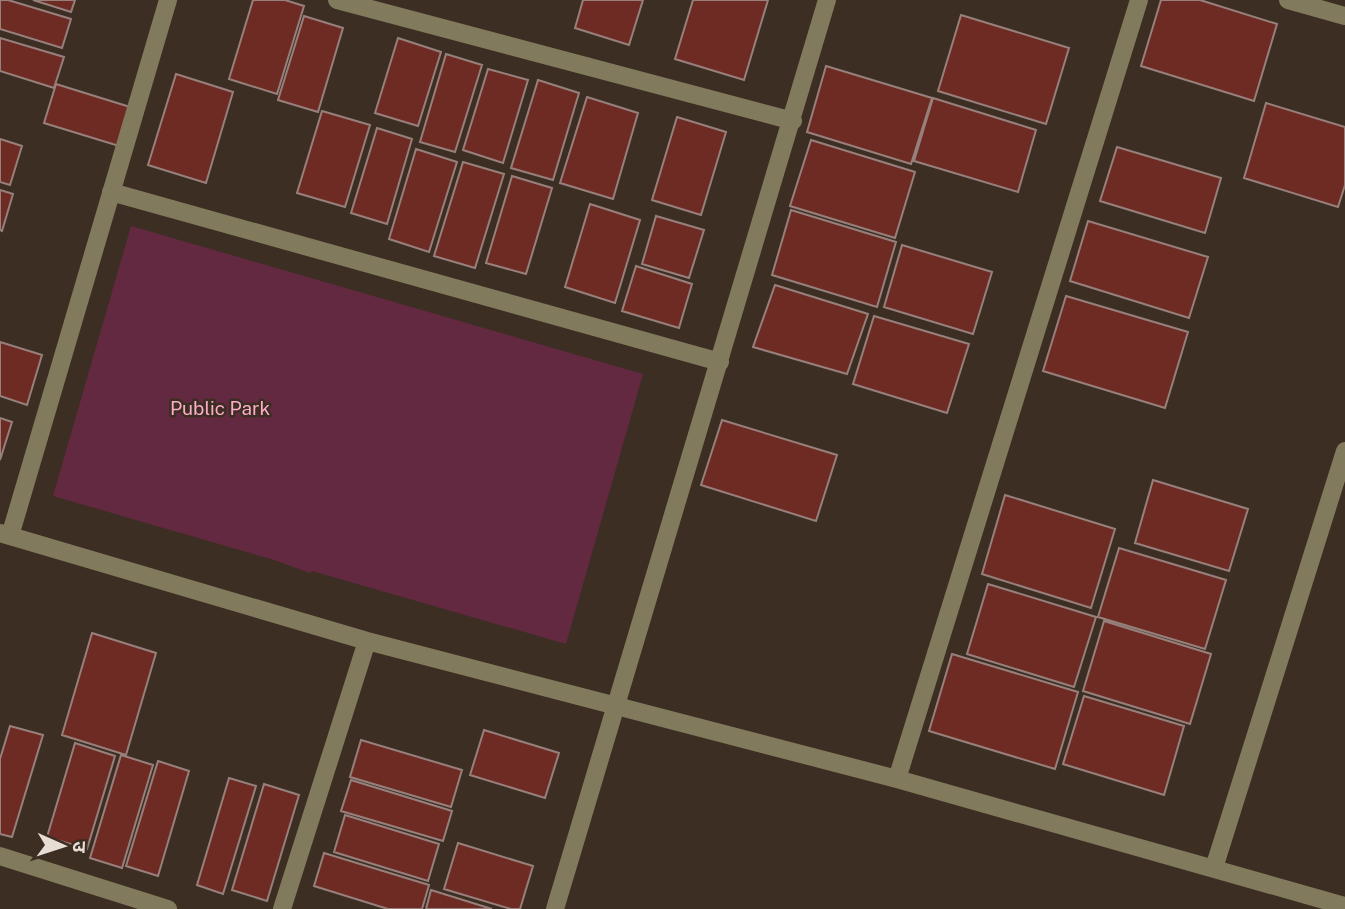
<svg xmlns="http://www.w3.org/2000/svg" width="1345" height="909" font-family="'Public Sans','Noto Sans Devanagari',sans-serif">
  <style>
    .green { fill: #632941 }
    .building { fill: #6e2b23; stroke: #97807c; stroke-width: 2 }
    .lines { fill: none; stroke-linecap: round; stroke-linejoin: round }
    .minor { stroke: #827a5c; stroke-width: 18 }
    .labels { text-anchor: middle; stroke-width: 5; stroke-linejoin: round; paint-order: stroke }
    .park-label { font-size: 19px; fill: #fcabc8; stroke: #3c2e22 }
  </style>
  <rect width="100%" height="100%" fill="#3c2e22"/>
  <!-- green -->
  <path class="green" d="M 131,226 L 643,374 L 566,644 L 312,571 L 310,573 L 274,560 L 53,496 Z"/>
  <!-- building -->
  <path class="building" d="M 0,0 L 8,0 L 71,19 L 62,48 L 0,29 Z
    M 33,0 L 75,0 L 71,12 Z
    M 253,0 L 285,0 L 304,6 L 277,94 L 229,79 Z
    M 583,0 L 643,0 L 629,45 L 575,28 Z
    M 693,0 L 768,0 L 744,80 L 675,59 Z
    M 1161,0 L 1200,0 L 1277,24 L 1254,101 L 1141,66 Z
    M 961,15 L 1069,48 L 1046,124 L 938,91 Z
    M 304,16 L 343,28 L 318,112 L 278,100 Z
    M 0,38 L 64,57 L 54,88 L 0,71 Z
    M 398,38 L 441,52 L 418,126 L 375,113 Z
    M 446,54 L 482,65 L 455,152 L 420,142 Z
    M 826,66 L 932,98 L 911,164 L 807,132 Z
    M 488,69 L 528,80 L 503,163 L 463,150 Z
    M 176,74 L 233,92 L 206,183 L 148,165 Z
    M 538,80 L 579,93 L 553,180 L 511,168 Z
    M 56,84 L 130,107 L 119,146 L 44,123 Z
    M 587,97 L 638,113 L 613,199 L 560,183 Z
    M 933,98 L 1036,130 L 1018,192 L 914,161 Z
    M 1266,103 L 1345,127 L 1345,185 L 1338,207 L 1244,178 Z
    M 322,111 L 370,125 L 345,207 L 297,193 Z
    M 677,117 L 726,132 L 701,215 L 652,200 Z
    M 377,128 L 412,139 L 387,224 L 351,213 Z
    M 0,139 L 22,146 L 10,185 L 0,182 Z
    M 811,140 L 915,172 L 895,238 L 790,206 Z
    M 1117,147 L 1221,178 L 1205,233 L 1100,201 Z
    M 416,149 L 457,162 L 429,252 L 389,239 Z
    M 463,162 L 504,174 L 475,268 L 434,256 Z
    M 512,176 L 552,188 L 526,274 L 486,263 Z
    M 0,190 L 13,194 L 2,231 L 0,230 Z
    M 590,204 L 640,220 L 615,303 L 565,287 Z
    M 791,210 L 896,242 L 877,307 L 772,275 Z
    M 656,216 L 704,230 L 689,278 L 642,264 Z
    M 1088,221 L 1208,257 L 1189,318 L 1070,281 Z
    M 902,245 L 992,272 L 973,334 L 884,307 Z
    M 636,266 L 692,284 L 679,328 L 622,311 Z
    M 775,285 L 868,314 L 847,374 L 753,347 Z
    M 1066,296 L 1188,332 L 1165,408 L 1043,371 Z
    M 874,316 L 969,344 L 947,413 L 853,384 Z
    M 0,342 L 42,355 L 27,405 L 0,396 Z
    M 0,418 L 12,422 L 0,460 Z
    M 722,420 L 837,455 L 816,521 L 701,485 Z
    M 1153,480 L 1248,509 L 1229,571 L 1135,543 Z
    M 1005,495 L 1115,529 L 1091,608 L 982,574 Z
    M 1119,548 L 1226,580 L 1205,649 L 1098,617 Z
    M 988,584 L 1096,617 L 1074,687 L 967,654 Z
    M 1104,621 L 1211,654 L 1190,724 L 1083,691 Z
    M 92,633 L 156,653 L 126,755 L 62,735 Z
    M 952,654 L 1078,692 L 1055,769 L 929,731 Z
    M 1084,696 L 1184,726 L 1164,795 L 1063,764 Z
    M 10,726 L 43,735 L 12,837 L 0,834 L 0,759 Z
    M 484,730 L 559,753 L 545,798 L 470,775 Z
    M 361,740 L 462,770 L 451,807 L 350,777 Z
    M 75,743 L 115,756 L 87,849 L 47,837 Z
    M 121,755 L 153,765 L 122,868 L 90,858 Z
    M 158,761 L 189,771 L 158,876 L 126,866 Z
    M 229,778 L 256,786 L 223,894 L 197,885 Z
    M 351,780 L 452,811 L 443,841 L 341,811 Z
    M 264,784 L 299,795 L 267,901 L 232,890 Z
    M 345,815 L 439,844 L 428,881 L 334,852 Z
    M 458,843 L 533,866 L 520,909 L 511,909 L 444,889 Z
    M 324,853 L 429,885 L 422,909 L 388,909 L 314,886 Z
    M 431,890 L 492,909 L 426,909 Z"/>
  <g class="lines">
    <!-- minor -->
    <path class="minor" d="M 337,0 L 793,121
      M 1288,0 L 1345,16
      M 111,192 L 720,362
      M 0,533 L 367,641 L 897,779 L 1345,906
      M 10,536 L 168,0
      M 897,779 L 1139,0
      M 0,856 L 168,909
      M 1214,868 L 1345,451
      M 282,909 L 367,641
      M 555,909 L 827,0"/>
  </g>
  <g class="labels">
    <!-- park labels -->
    <g class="park-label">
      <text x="220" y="415">Public Park</text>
    </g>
  </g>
  <!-- north arrow -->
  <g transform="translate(63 846) rotate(93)" stroke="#3c2e22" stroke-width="5" paint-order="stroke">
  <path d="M0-5L12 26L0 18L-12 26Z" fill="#e7ddd5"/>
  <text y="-10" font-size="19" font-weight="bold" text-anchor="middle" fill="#e7ddd5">उ</text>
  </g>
</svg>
